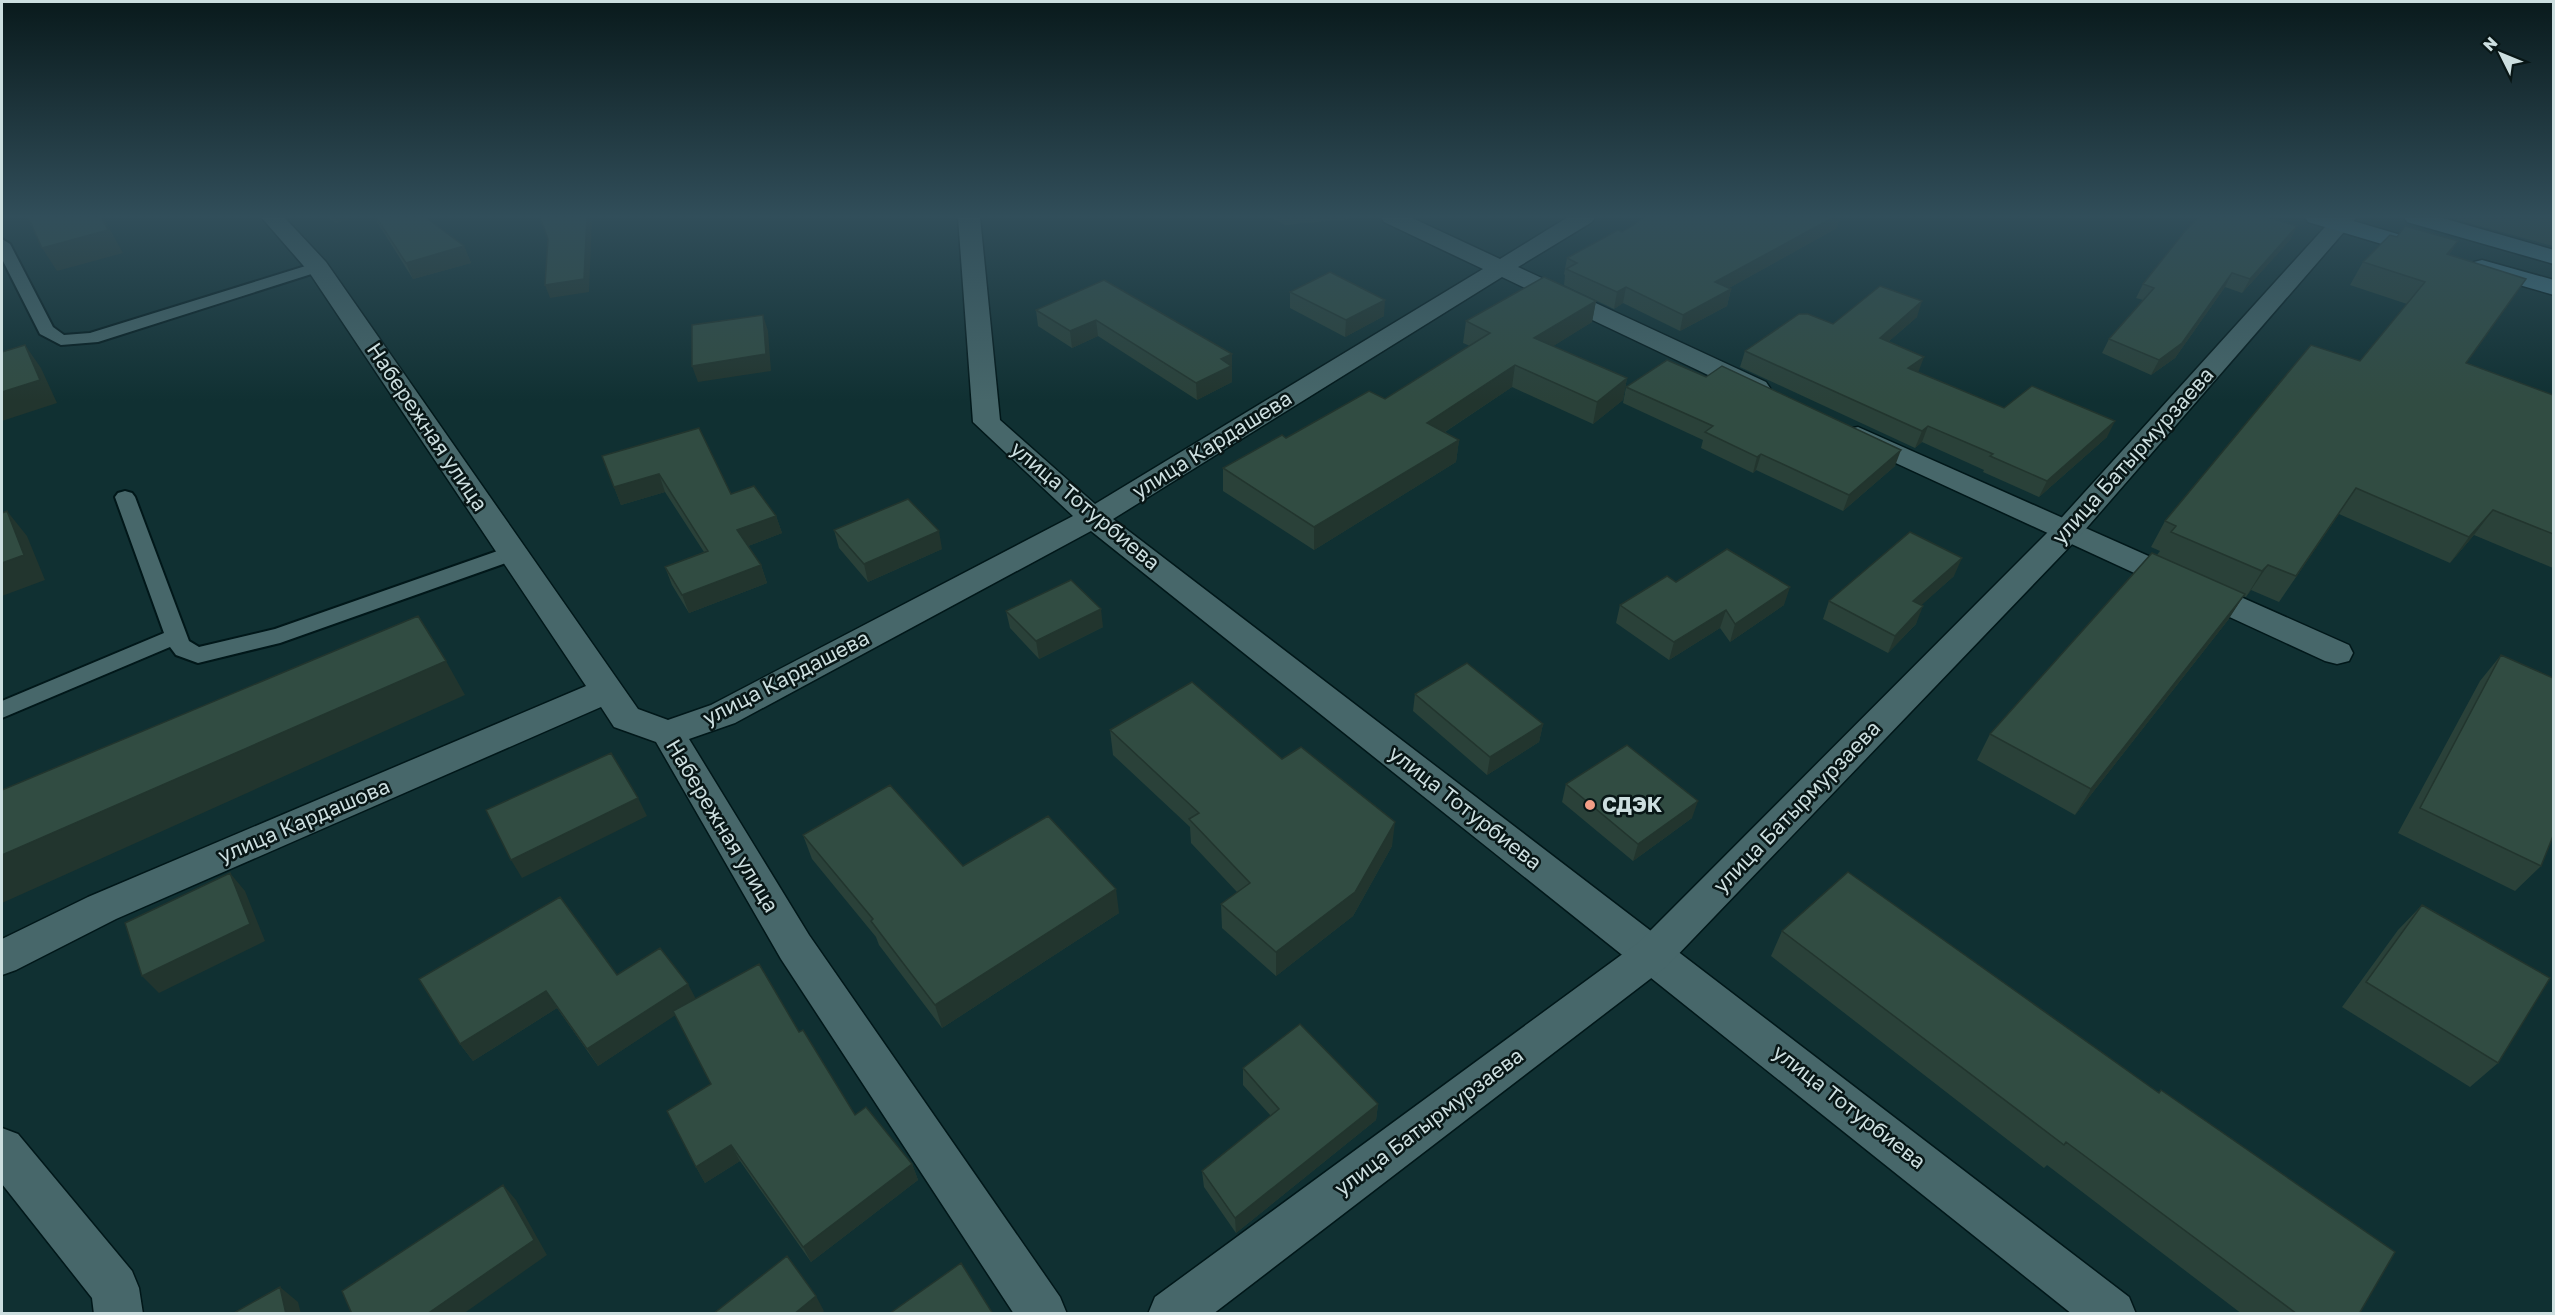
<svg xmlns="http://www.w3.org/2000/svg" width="2555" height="1315" font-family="'Golos Text',sans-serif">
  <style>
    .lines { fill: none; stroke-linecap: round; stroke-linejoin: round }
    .service-casing { stroke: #011719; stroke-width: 4 }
    .minor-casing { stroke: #011719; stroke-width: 3 }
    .tertiary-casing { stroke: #011719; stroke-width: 3 }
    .secondary-casing { stroke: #011719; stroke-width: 3 }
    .service { fill: #47676a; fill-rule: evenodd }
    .minor { fill: #47676a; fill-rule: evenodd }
    .tertiary { fill: #47676a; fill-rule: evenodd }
    .secondary { fill: #437383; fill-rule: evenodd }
    .wall { fill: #2a4139 }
    .shaded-wall { fill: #22352e }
    .building { fill: #314c42; stroke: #22352e; stroke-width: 1.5 }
    .poi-dot { fill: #f49e86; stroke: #081616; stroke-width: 2 }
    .labels { text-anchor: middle; stroke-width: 5; stroke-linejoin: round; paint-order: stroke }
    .street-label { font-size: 21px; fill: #ccdedf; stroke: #081616 }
    .poi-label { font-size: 21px; font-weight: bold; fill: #ccdedf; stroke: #081616; text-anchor: start }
  </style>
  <rect width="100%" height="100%" fill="#103032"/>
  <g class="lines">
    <!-- service casing -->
    <g class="service-casing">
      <path id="service" d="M 2,239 L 10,244 L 53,327 L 64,335 L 90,333 L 312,264 L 318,262 L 326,267 L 324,270 L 98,342 L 61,345 L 40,334 L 2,259 Z
        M 125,491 L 132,493 L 135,497 L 189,641 L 199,647 L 275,629 L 506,548 L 513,546 L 520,548 L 523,553 L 520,558 L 280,643 L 198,663 L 176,655 L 170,647 L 2,718 L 2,701 L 164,633 L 115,497 L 118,493 Z"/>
    </g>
    <!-- minor casing -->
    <g class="minor-casing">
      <path id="minor" d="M 261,217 L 284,217 L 326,262 L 638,709 L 668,720 L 711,705 L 1073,516 L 973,422 L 958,217 L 980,217 L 1000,420 L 1095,504 L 1483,269 L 1384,222 L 1381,217 L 1410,217 L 1500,259 L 1568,217 L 1595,217 L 1592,222 L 1518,267 L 1766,382 L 1770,388 L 1766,394 L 1757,396 L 1748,394 L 1502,277 L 1113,519 L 2129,1297 L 2136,1314 L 2072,1314 L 1091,531 L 735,723 L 689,739 L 809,935 L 1060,1297 L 1067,1314 L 1014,1314 L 781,959 L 656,742 L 614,727 L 601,707 L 116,919 L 16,970 L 2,975 L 2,939 L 88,897 L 586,686 L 309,272 Z
        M 1858,427 L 2349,645 L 2353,653 L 2349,661 L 2337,664 L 2325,661 L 1848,441 L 1844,435 L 1848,429 Z
        M 2,1128 L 18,1134 L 132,1271 L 139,1288 L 143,1314 L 94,1314 L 92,1298 L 2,1184 Z"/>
    </g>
    <!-- tertiary casing -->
    <g class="tertiary-casing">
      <path id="tertiary" d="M 2334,217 L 2357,217 L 2077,539 L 1667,966 L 1213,1314 L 1148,1314 L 1155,1297 L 1639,942 L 2055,525 Z"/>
    </g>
    <!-- secondary casing -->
    <g class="secondary-casing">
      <path id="secondary" d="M 2305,217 L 2340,217 L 2438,246 L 2442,251 L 2438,256 L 2430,258 L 2422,256 L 2308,222 Z
        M 2404,217 L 2439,217 L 2554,250 L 2554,264 L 2407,222 Z
        M 2482,260 L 2554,280 L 2554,295 L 2474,272 L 2470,267 L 2474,262 Z"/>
    </g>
    <!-- service -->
    <use href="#service" class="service"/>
    <!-- minor -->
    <use href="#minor" class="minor"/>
    <!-- tertiary -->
    <use href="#tertiary" class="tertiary"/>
    <!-- secondary -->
    <use href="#secondary" class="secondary"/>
  </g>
  <!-- wall -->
  <path class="wall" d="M 326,217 L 354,217 L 337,223 Z
    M 374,217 L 425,217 L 464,246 L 471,263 L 413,279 Z
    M 1270,217 L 1349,217 L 1349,219 L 1285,225 Z
    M 2447,217 L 2553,217 L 2553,246 Z
    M 2297,226 L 2290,240 L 2242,293 L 2225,287 L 2175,358 L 2151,375 L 2102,353 L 2109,339 L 2143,300 L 2136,298 L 2143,284 Z
    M 1837,228 L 1729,288 L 1731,289 L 1727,306 L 1680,331 L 1623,303 L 1614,309 L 1564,285 L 1565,275 L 1564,274 L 1567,258 L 1622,232 Z
    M 2397,237 L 2458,241 L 2449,255 L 2510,302 L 2466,363 L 2553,395 L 2553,568 L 2474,535 L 2450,563 L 2339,514 L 2279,602 L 2251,590 L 2246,597 L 2243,596 L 2228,620 L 2075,815 L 1977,760 L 1990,734 L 2157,555 L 2160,551 L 2151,547 L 2165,521 L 2360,361 L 2407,304 L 2350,285 L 2363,262 Z
    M 1104,280 L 1232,371 L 1231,371 L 1232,382 L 1197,400 L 1098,336 L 1072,348 L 1038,326 L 1036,310 Z
    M 1290,292 L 1384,316 L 1345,337 L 1290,308 Z
    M 1596,301 L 1592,322 L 1553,346 L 1627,378 L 1623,400 L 1593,424 L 1512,387 L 1445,432 L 1459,440 L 1456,462 L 1314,550 L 1223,491 L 1223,468 L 1286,438 L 1385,399 L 1470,346 L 1463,343 L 1466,321 Z
    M 1917,317 L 1888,342 L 1918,373 L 2004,408 L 2107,437 L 2039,497 L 1983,472 L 1984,470 L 1922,442 L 1915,448 L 1740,367 L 1745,351 L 1833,324 Z
    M 1626,387 L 1895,466 L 1843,511 L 1756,470 L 1753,473 L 1701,448 L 1703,440 L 1623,403 Z
    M 602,456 L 776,516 L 782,533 L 748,546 L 761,565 L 767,583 L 689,613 L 672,585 L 665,567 L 704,552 L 665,492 L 621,505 Z
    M 834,530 L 942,549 L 868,582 L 839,548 Z
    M 1954,576 L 1921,605 L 1916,624 L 1888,653 L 1823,619 L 1829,601 Z
    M 1676,582 L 1784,605 L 1730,642 L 1720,628 L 1669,660 L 1616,623 L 1620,605 Z
    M 1006,611 L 1103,627 L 1039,659 L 1010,628 Z
    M 2501,655 L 2541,866 L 2515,891 L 2398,833 L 2480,681 Z
    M 1415,694 L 1543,724 L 1539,742 L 1487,775 L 1413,711 Z
    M 1110,730 L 1282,759 L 1392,846 L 1353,916 L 1276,976 L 1222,928 L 1221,904 L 1237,892 L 1191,843 L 1190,827 L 1113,755 Z
    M 1566,784 L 1692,818 L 1633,861 L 1562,802 Z
    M 803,835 L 963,866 L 1119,913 L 942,1028 L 879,945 L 876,937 L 812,859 Z
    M 2422,905 L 2498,1063 L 2470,1087 L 2342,1007 L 2398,930 Z
    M 1782,931 L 2159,1092 L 2359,1314 L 2242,1314 L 2047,1165 L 2044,1168 L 1771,956 Z
    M 617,975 L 695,998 L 799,1032 L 855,1115 L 912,1164 L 918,1180 L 811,1262 L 740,1161 L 705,1183 L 696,1167 L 711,1084 L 675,1015 L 598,1066 L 557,1008 L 473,1061 L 460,1044 Z
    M 1243,1068 L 1378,1104 L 1376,1120 L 1236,1233 L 1204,1187 L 1202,1171 L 1271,1116 L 1243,1085 Z"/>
  <!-- shaded-wall -->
  <path class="shaded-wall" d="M 101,217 L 103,217 L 123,253 L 57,271 L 42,248 Z
    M 334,217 L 354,217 L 337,223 Z
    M 587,217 L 602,217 L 592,219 L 589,292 L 550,298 L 545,285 Z
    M 1834,217 L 1841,217 L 1837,228 L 1711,298 L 1715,282 Z
    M 2297,226 L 2290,240 L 2242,293 L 2250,279 Z
    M 2458,241 L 2443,264 L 2447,254 Z
    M 464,246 L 471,263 L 413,279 L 406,263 Z
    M 2232,273 L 2225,287 L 2175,358 L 2151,375 L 2159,360 Z
    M 2526,279 L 2510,302 L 2449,387 L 2466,363 Z
    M 1626,287 L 1623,303 L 1614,309 L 1617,292 Z
    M 1731,289 L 1727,306 L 1680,331 L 1683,315 Z
    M 1385,300 L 1384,316 L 1345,337 L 1346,320 Z
    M 1596,301 L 1592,322 L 1531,360 L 1534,338 Z
    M 1922,301 L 1917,317 L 1874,354 L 1880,338 Z
    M 763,315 L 768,331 L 771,371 L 698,382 L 692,366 Z
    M 1096,320 L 1098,336 L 1072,348 L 1070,331 Z
    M 25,345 L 41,368 L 57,403 L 2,421 L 2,392 Z
    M 1232,354 L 1232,382 L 1197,400 L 1196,383 L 1221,359 Z
    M 1924,357 L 1918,373 L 1908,368 Z
    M 1515,365 L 1512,387 L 1425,445 L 1427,423 Z
    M 1627,378 L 1623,400 L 1593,424 L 1597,402 Z
    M 2115,421 L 2107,437 L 2039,497 L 2047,481 Z
    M 1928,426 L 1922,442 L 1915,448 L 1922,431 Z
    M 1459,440 L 1456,462 L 1314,550 L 1314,527 Z
    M 1901,450 L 1895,466 L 1843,511 L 1849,495 Z
    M 1761,454 L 1756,470 L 1753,473 L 1757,457 Z
    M 659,474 L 665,492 L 621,505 L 614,487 Z
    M 2493,510 L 2474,535 L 2450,563 L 2469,537 Z
    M 7,511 L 27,536 L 45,580 L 2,596 L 2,563 Z
    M 776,516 L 782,533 L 743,548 L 737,530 Z
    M 939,531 L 942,549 L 868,582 L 864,564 Z
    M 1962,558 L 1954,576 L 1906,619 L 1913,601 Z
    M 761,565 L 767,583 L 689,613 L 682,595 Z
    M 2268,565 L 2251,590 L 2246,597 L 2262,571 Z
    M 1790,587 L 1784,605 L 1730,642 L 1735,624 Z
    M 2245,594 L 2228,620 L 2075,815 L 2091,789 Z
    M 1923,606 L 1916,624 L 1888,653 L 1895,636 Z
    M 1101,609 L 1103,627 L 1039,659 L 1036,641 Z
    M 1726,610 L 1720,628 L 1669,660 L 1674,642 Z
    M 446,661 L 465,695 L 2,903 L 2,855 Z
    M 1543,724 L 1539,742 L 1487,775 L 1490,757 Z
    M 638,798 L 647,816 L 522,878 L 511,860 Z
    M 1698,801 L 1692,818 L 1633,861 L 1638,844 Z
    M 1395,822 L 1392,846 L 1353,916 L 1276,976 L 1276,952 Z
    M 230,873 L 245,891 L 265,941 L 159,993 L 142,976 Z
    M 1116,889 L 1119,913 L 942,1028 L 935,1005 Z
    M 688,984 L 697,1001 L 598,1066 L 587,1049 Z
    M 546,991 L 557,1008 L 473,1061 L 460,1044 Z
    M 1378,1104 L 1376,1120 L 1236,1233 L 1235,1218 Z
    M 731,1145 L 740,1161 L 705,1183 L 696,1167 Z
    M 912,1164 L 918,1180 L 811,1262 L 803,1247 Z
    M 503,1185 L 516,1200 L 547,1255 L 463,1314 L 427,1314 Z
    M 280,1287 L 298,1302 L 301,1314 L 286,1314 Z
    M 816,1296 L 824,1311 L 821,1314 L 794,1314 Z"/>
  <!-- building -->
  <path class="building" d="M 28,217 L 101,217 L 108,230 L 42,248 Z
    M 376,217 L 425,217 L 464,246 L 406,263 Z
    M 540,217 L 587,217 L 584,279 L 545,285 L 548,239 Z
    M 1645,217 L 1834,217 L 1715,282 L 1731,289 L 1683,315 L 1626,287 L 1617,292 L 1566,269 L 1577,263 L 1567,258 L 1618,230 L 1622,232 Z
    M 2199,217 L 2267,217 L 2297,226 L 2250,279 L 2232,273 L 2182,343 L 2159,360 L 2109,339 L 2154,288 L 2143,284 L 2185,231 Z
    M 2405,226 L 2458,241 L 2447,254 L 2526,279 L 2466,363 L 2553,395 L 2553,534 L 2493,510 L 2469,537 L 2356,488 L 2296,576 L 2268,565 L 2262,571 L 2171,532 L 2176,526 L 2165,521 L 2311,345 L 2360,361 L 2425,282 L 2363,262 L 2390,235 L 2397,237 Z
    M 1330,272 L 1385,300 L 1346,320 L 1290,292 Z
    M 1544,277 L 1596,301 L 1534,338 L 1627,378 L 1597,402 L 1515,365 L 1427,423 L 1459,440 L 1314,527 L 1223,468 L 1282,435 L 1286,438 L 1369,391 L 1385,399 L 1490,333 L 1466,321 Z
    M 1104,280 L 1232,354 L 1221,359 L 1231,366 L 1196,383 L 1096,320 L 1070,331 L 1036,310 Z
    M 1880,286 L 1922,301 L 1880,338 L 1924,357 L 1908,368 L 2004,408 L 2032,386 L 2115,421 L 2047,481 L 1990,456 L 1993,454 L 1928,426 L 1922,431 L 1745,351 L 1799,314 L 1808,314 L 1833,324 Z
    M 763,315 L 766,354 L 692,366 L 692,325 Z
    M 25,345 L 40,380 L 2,392 L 2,352 Z
    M 1667,360 L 1706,377 L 1722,366 L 1901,450 L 1849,495 L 1761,454 L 1757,457 L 1705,432 L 1713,426 L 1626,387 Z
    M 699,428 L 731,494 L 754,486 L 776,516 L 737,530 L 761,565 L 682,595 L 665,567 L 708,551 L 659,474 L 614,487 L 602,456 Z
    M 908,499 L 939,531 L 864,564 L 834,530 Z
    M 7,511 L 24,555 L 2,563 L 2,513 Z
    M 1910,532 L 1962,558 L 1913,601 L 1923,606 L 1895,636 L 1829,601 Z
    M 1727,549 L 1790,587 L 1735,624 L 1726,610 L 1674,642 L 1620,605 L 1667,576 L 1676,582 Z
    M 2152,553 L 2245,594 L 2091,789 L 1990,734 Z
    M 1071,580 L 1101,609 L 1036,641 L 1006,611 Z
    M 418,616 L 446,661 L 2,855 L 2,790 Z
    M 2501,655 L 2553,678 L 2553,836 L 2541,866 L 2420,808 Z
    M 1467,663 L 1543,724 L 1490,757 L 1415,694 Z
    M 1192,682 L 1282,759 L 1301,747 L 1395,822 L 1355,892 L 1276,952 L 1221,904 L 1250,883 L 1189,819 L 1199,813 L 1110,730 Z
    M 1627,745 L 1698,801 L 1638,844 L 1566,784 Z
    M 611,753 L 638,798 L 511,860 L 486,810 Z
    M 890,785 L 963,866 L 1048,816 L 1116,889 L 935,1005 L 871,921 L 873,919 L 803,835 Z
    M 1848,872 L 2159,1093 L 2161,1090 L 2395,1252 L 2359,1314 L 2297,1314 L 2066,1142 L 2064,1145 L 1782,931 Z
    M 230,873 L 250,924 L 142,976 L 125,923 Z
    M 560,897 L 617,975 L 660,948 L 688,984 L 587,1049 L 546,991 L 460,1044 L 419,979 Z
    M 2422,905 L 2550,978 L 2498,1063 L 2366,982 Z
    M 759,964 L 799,1032 L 803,1030 L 855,1115 L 866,1107 L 912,1164 L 803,1247 L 731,1145 L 696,1167 L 667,1111 L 711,1084 L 673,1011 Z
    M 1300,1024 L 1378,1104 L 1235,1218 L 1202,1171 L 1279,1109 L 1243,1068 Z
    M 503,1185 L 534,1240 L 427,1314 L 352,1314 L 342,1291 Z
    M 787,1256 L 816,1296 L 794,1314 L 713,1314 Z
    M 961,1263 L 993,1314 L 889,1314 Z
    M 280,1287 L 286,1314 L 232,1314 Z"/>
  <!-- sky -->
  <linearGradient id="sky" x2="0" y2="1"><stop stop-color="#091a1c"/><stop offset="0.54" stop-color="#314e5a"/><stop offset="1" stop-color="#314e5a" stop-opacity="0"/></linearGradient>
  <rect width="2555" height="401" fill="url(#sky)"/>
  <!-- markers -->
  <circle class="poi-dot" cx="1590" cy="805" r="6"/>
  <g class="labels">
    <!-- street labels -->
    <g class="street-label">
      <text transform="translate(427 427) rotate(56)" y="7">Набережная улица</text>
      <text transform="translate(1212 445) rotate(-32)" y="7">улица Кардашева</text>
      <text transform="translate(2133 456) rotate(-48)" y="7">улица Батырмурзаева</text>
      <text transform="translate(1085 506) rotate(40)" y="7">улица Тотурбиева</text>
      <text transform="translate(786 678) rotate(-27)" y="7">улица Кардашева</text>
      <text transform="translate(1797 807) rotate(-46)" y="7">улица Батырмурзаева</text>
      <text transform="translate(1465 808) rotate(38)" y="7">улица Тотурбиева</text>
      <text transform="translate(304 821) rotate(-23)" y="7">улица Кардашова</text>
      <text transform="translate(722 826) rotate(59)" y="7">Набережная улица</text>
      <text transform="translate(1849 1107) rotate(38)" y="7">улица Тотурбиева</text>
      <text transform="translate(1429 1122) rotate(-37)" y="7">улица Батырмурзаева</text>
    </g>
    <!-- poi labels -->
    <g class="poi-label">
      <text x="1602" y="812">СДЭК</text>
    </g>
  </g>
  <!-- border -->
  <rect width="2555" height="1315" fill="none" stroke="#ccdedf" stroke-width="6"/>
  <!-- north arrow -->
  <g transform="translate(2501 54) rotate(313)" stroke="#081616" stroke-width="4.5" paint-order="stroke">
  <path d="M0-4.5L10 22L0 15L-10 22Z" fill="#ccdedf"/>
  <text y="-9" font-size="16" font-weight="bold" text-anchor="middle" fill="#ccdedf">N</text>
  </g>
</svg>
